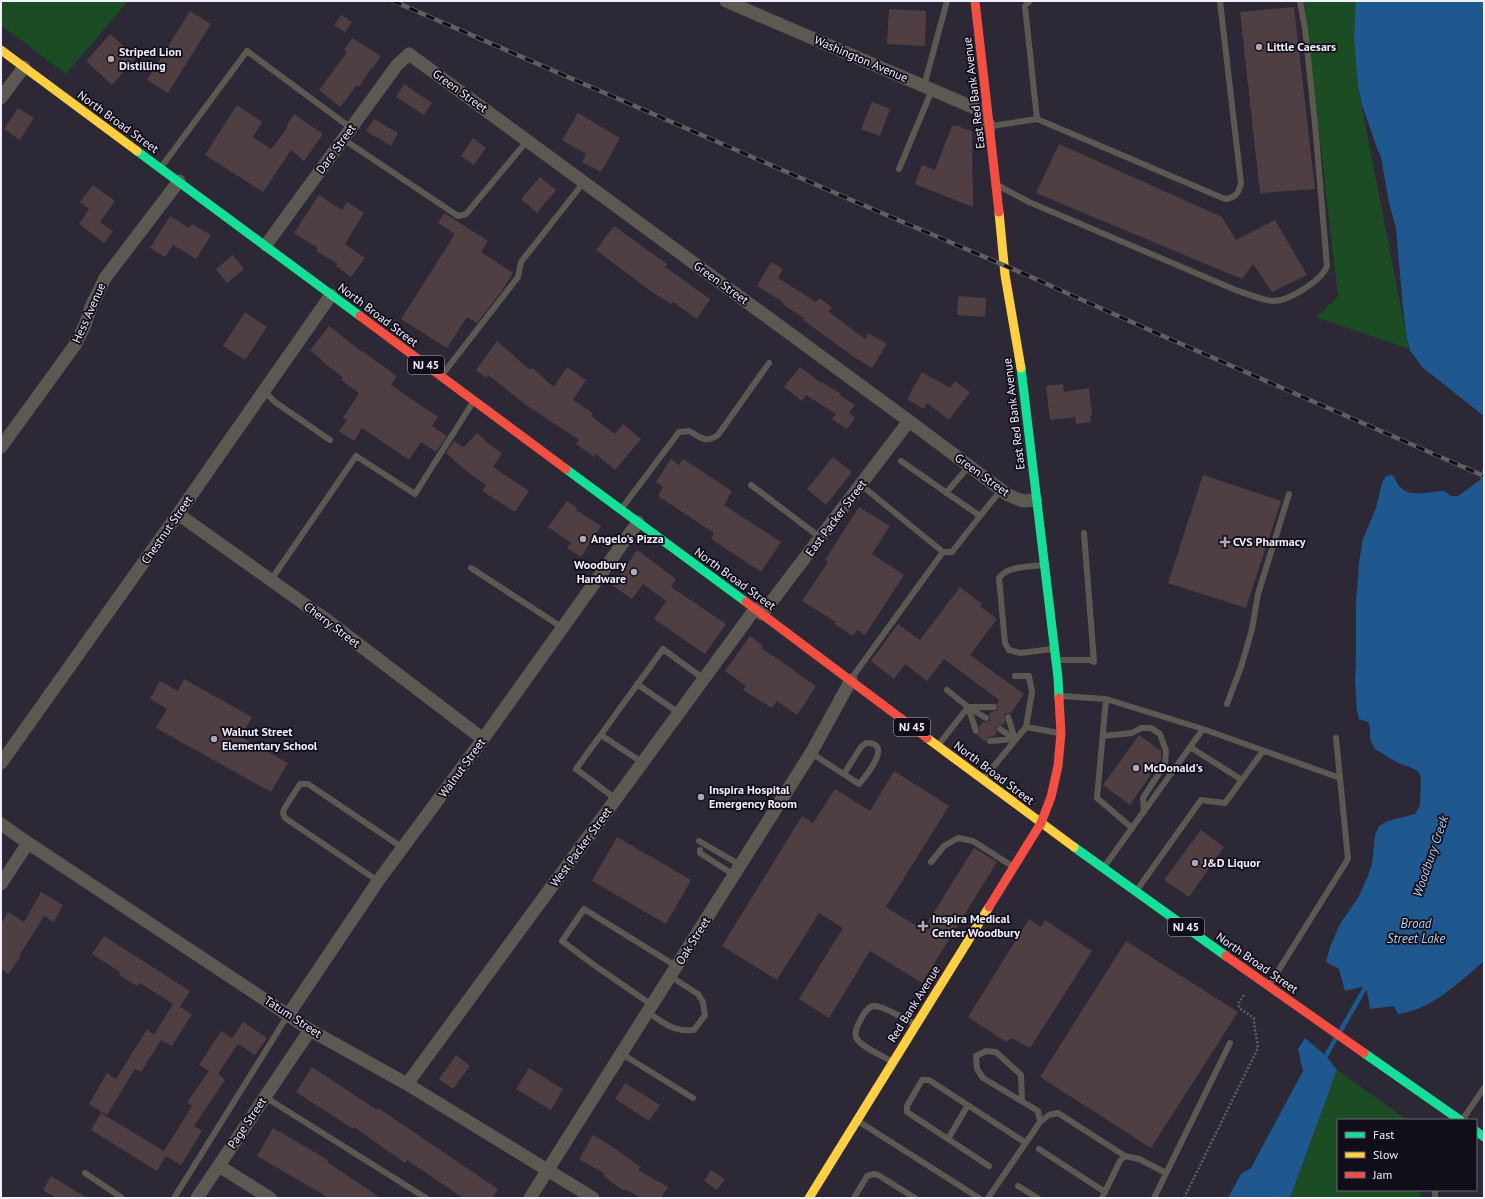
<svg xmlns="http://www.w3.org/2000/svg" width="1485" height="1199" font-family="'PT Sans',sans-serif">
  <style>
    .green { fill: #1c4c24 }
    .water { fill: #1f588e }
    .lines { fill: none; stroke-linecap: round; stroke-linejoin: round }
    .stream { stroke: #1f588e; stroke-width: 4.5 }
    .building { fill: #4f3f42 }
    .path { stroke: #635f60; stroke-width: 2.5; stroke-dasharray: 2 2; stroke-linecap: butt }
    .lane { stroke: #5d5851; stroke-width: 6 }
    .street { stroke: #5d5851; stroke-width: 13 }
    .fast { stroke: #16e098; stroke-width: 9 }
    .slow { stroke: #ffcf43; stroke-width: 9 }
    .jam { stroke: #f24e42; stroke-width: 9 }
    .rail-casing { stroke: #625e62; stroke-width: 4.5 }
    .rail { stroke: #120e19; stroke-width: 3; stroke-dasharray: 9; stroke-linecap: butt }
    .poi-dot { fill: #ada8b9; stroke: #120e19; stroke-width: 1.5 }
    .labels { text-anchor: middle; stroke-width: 3.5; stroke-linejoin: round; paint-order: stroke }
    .shield { fill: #120e19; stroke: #afaaba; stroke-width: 1 }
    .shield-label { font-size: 11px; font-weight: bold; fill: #f2edff }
    .poi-label { font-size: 12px; font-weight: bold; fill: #f2edff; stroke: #120e19; text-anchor: start }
    .street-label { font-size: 12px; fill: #f2edff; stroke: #120e19 }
    .water-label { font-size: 13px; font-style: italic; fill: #afceef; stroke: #120e19 }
  </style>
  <rect width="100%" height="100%" fill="#2c2836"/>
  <!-- green -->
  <path class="green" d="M 1,1 L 128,1 L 66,74 L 1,25 Z
    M 1304,1 L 1366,1 L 1358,87 L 1409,349 L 1316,317 L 1338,297 Z
    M 1337,1070 L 1407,1120 L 1338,1120 L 1338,1190 L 1420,1190 L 1421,1198 L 1290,1198 Z"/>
  <!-- water -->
  <path class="water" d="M 1356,1 L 1484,1 L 1484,416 L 1422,367 L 1410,350 L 1406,334 L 1402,297 L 1396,228 L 1389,203 L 1381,157 L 1377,148 L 1362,105 L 1358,87 L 1354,35 Z
    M 1484,463 L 1484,961 C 1458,983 1433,1009 1398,1014 L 1394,1006 L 1370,1009 L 1366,986 L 1345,991 L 1339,969 L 1326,962 L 1330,947 L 1340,924 L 1358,898 L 1368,876 L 1372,864 L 1375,835 L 1379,826 L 1388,821 L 1415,814 L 1420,805 L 1421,779 L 1419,772 L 1410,767 L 1398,763 L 1375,749 L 1370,739 L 1370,727 L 1368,722 L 1359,719 L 1357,712 L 1355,680 L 1356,658 L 1356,602 L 1359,563 L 1363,539 L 1376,508 L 1382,483 L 1386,476 L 1392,475 C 1396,479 1397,485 1401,488 C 1413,498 1430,491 1444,491 L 1451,496 L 1458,496 L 1480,480 Z
    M 1305,1038 L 1326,1056 L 1337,1070 L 1290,1198 L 1228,1198 L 1241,1174 L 1251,1168 L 1303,1071 L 1298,1049 Z"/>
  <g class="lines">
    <!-- stream -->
    <path class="stream" d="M 1341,1030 L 1369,981
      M 1326,1056 L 1336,1038"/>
  </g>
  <!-- building -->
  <path class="building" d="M 1294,7 L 1315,189 L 1260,193 L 1240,12 Z
    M 889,9 L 926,11 L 925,46 L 887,44 Z
    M 190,11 L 211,24 L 168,93 L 147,80 Z
    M 341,15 L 352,22 L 345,32 L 334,25 Z
    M 110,34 L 136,57 L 112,85 L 86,61 Z
    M 352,38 L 381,56 L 373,68 L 372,67 L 359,87 L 357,85 L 340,107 L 319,90 L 347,52 L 344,50 Z
    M 404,84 L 432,103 L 424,115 L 396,97 Z
    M 872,102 L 890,109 L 880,136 L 861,129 Z
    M 237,105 L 262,122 L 253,137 L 271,149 L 288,127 L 286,126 L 294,114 L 323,134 L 304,161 L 291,150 L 263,192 L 205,155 Z
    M 18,108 L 34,118 L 20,140 L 4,129 Z
    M 578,113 L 620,138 L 601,172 L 582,162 L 586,154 L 562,140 Z
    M 374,119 L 398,133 L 391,146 L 366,131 Z
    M 952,126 L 957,126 L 972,131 L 973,207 L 915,184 L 922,165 L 935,170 Z
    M 473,138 L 486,148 L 474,165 L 461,156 Z
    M 1059,144 L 1222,217 L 1236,240 L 1275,220 L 1307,275 L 1272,292 L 1253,264 L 1242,279 L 1036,193 Z
    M 540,177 L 556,190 L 537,213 L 521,199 Z
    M 93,185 L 115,201 L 100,222 L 113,231 L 104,243 L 79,224 L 89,209 L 80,202 Z
    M 319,195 L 342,210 L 347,202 L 364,213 L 345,244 L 365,258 L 351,277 L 336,266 L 338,264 L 316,251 L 318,248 L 294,233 Z
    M 444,213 L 488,241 L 481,252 L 513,273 L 501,292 L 477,323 L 467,317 L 447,348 L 401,319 L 455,234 L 438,223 Z
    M 170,216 L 189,228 L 192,224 L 211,235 L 196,259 L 173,245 L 165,257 L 150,248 Z
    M 614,226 L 667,264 L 665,267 L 710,299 L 697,319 L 673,302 L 671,304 L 649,290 L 596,250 Z
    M 233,255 L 244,269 L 227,283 L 216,269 Z
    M 771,262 L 783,269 L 778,278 L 816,302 L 819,298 L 832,307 L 829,312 L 865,339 L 868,333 L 887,344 L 872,368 L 854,357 L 803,320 L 804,318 L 782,304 L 783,302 L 757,286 Z
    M 958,296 L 986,298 L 985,317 L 957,315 Z
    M 245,312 L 267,327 L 245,360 L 223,346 Z
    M 329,326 L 362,352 L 362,351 L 397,376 L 391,385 L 438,417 L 432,426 L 447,436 L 436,452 L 421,442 L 409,460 L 362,428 L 354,441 L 339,431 L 347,420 L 343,418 L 359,393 L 341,380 L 343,377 L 329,367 L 310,350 Z
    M 497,341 L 530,370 L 532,368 L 554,387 L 567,367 L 586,380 L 573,400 L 593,413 L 591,416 L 615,434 L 623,424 L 641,439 L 615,470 L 596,454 L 594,457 L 576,444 L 579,440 L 526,405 L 488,375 L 486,378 L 476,370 Z
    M 800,367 L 821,383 L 822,382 L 841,394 L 840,395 L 855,405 L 849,413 L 855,418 L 847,429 L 832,419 L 836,414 L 806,395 L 802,401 L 784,387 Z
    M 922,372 L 950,388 L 955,381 L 970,392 L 949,420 L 927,403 L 924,409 L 907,399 Z
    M 1063,384 L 1064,392 L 1089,388 L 1092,416 L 1090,416 L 1091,422 L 1076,424 L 1075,417 L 1050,420 L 1046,386 Z
    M 477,433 L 489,444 L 502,453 L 493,467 L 529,491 L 515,512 L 482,491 L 486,485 L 470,474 L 446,453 L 454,441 L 464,447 Z
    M 833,457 L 852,472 L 826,505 L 807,489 Z
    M 671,459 L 679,465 L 683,459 L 732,491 L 724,505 L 781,542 L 761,572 L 711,539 L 714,533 L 658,496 L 663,487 L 656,482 Z
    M 1203,475 L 1281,501 L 1246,608 L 1168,583 Z
    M 567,501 L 577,508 L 576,510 L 601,526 L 581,557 L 567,548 L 571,543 L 548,527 Z
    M 859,507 L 890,526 L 872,554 L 904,575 L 865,635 L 857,630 L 853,636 L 834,624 L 836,622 L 802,601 L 828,562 L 825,560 Z
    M 637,550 L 676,579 L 671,587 L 726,624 L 705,654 L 654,619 L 666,601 L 643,584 L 632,599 L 613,586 Z
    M 960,587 L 982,604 L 980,606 L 997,619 L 970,655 L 1024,694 L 1011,713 L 1007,713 L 1004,714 L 1005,722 L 1002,725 L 997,726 L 996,729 L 997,732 L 994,736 L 988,737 L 986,742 L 977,735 L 980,732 L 979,727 L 983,722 L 986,722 L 990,721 L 990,718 L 989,714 L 991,712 L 998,710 L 998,707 L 997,704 L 999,700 L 944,659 L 927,681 L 905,664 L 894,679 L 871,661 L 898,624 L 920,640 Z
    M 750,636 L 763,646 L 761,648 L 796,671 L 795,672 L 816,686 L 797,715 L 777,701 L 772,708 L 743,690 L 746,686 L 725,671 Z
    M 184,679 L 252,717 L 241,737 L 288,763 L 271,792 L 156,728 L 167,709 L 150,699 L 160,681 L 178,691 Z
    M 1139,735 L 1161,751 L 1161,760 L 1130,805 L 1103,785 Z
    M 894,771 L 949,806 L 886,907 L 923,930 L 974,848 L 997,862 L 922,983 L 870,951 L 829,1018 L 799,999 L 843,928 L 819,913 L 777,980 L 722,946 L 802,816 L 813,823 L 835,789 L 870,811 Z
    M 1201,830 L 1224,847 L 1189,897 L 1164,880 Z
    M 617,837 L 691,880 L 666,924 L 592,881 Z
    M 41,892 L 63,905 L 54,922 L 44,916 L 19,956 L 20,958 L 8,974 L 1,969 L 1,924 L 8,912 L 24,922 Z
    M 1029,919 L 1041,927 L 1045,920 L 1092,951 L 1030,1048 L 1011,1038 L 1006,1042 L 968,1017 Z
    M 104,936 L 190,991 L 180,1007 L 192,1014 L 172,1046 L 161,1040 L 141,1072 L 135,1069 L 107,1115 L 89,1104 L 107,1073 L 116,1079 L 147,1029 L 154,1035 L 173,1004 L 140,983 L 137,986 L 119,975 L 120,972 L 92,954 Z
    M 1126,941 L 1238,1012 L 1151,1148 L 1040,1077 Z
    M 243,1022 L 267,1038 L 255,1055 L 238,1044 L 218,1074 L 225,1080 L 194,1126 L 202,1131 L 181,1165 L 166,1156 L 157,1171 L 91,1130 L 101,1113 L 164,1151 L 192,1106 L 187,1102 L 209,1071 L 199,1065 L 221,1031 L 232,1038 Z
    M 456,1055 L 470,1066 L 453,1089 L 439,1079 Z
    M 312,1067 L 377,1110 L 378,1108 L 498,1189 L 492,1198 L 463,1198 L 407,1160 L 405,1163 L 354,1127 L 353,1129 L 296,1092 Z
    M 529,1068 L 563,1089 L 551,1110 L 516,1089 Z
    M 625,1083 L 660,1105 L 649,1121 L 615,1099 Z
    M 273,1128 L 328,1160 L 327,1162 L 381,1198 L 329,1198 L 257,1156 Z
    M 593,1135 L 608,1144 L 641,1167 L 638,1170 L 668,1187 L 661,1198 L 641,1198 L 625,1189 L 624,1191 L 603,1176 L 605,1174 L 579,1159 Z
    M 711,1170 L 725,1179 L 717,1190 L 704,1181 Z
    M 51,1176 L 87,1198 L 56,1198 L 43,1190 Z"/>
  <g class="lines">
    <!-- path -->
    <path class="path" d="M 1184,1198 L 1258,1048 C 1257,1038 1254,1029 1254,1018 L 1239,1008 L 1239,1002 L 1245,994"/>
    <!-- lane -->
    <path class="lane" d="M 1030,1 L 1025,6 L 1037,119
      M 924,86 L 947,1
      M 992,126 L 1037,119 L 1225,199 C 1235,198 1239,193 1241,183 L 1220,1
      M 343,139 L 458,216 L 466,214 L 527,141
      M 162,166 L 247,51 L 351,128
      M 899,169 L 932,90
      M 999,186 L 1029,202 L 1238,291 C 1249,294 1263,301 1274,301 C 1289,301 1322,280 1327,266 L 1315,124 L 1305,29 L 1300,1
      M 442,375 L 518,277 L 521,262 L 584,182
      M 264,391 L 275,402 L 330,440
      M 901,461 L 980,516 L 952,552 L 943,552
      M 751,485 L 821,538
      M 946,493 L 969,466
      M 622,508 L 679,432 L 689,431 C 701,437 705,444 718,435 L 769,363
      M 980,516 L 1001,490
      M 1042,565 C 1028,567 1007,566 999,578 L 1005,643 L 1009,650 L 1020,653 L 1053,649
      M 471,568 L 563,628
      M 271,580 L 356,456 L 415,494 L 473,402
      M 1058,660 L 1089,660 L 1094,662 L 1084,533
      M 1015,676 L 1029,676 L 1032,692 L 1026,727
      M 851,679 L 943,552 L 861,485
      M 637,684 L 679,713
      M 1061,696 L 1106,699 L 1203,729 L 1340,778 L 1348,859 L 1270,984
      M 1106,699 L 1097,798 L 1132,828
      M 1227,704 L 1241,667 L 1252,629 L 1258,594 L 1289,494
      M 968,707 L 994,707
      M 968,707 L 976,731
      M 968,707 L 986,718
      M 1008,717 L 1015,739
      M 601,735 L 643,763
      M 1103,736 L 1132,733 L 1141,728 L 1151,728 L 1160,734 L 1166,751 L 1165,764 L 1143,798 L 1144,812
      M 1336,738 L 1340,778
      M 990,741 L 1015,739 L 1000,729
      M 940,743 L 968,707 L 947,690
      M 1190,747 L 1242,780
      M 811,753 L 859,784 C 866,776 894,742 866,743 L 861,747 L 844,774
      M 985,777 L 1026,727 L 1059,733
      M 616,799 L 576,769 L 663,649 L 704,679
      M 699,841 L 740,865
      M 700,850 L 700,853 L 734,875
      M 931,862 L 944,846 L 958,838 L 973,841 L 1012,866
      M 1104,867 L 1203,729
      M 378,881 L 285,818 L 283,813 L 284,809 L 300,784 L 308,784 L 403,848
      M 1137,890 L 1201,800 L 1225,803 L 1263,751
      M 652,1005 L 594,965 L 562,941 L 584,909 L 676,966
      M 647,1012 C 665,1023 672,1032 694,1030 L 705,1015 L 703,1002 L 698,994 L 670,976
      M 622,1054 L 693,1098
      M 891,1061 C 883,1056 859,1046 856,1037 C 854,1030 859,1023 862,1017 C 865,1012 869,1005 875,1006 C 884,1006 906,1020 914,1024
      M 265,1097 L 426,1198
      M 1463,1119 L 1484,1088
      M 858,1121 L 979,1198
      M 1040,1122 L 1049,1115 L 1058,1113 L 1125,1156
      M 948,1139 L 968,1105
      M 1039,1149 L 1105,1192
      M 989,1166 L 907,1112 L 907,1106 L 922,1080 L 929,1080 L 1026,1143
      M 85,1173 L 122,1198
      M 1018,1186 L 1038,1198
      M 1435,1190 L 1435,1198
      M 174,1198 L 288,1015
      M 854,1198 L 867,1176 L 874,1174 L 878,1175 L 915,1198
      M 988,1198 L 1040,1122 L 1038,1111 L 983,1078 L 977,1069 L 976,1056 L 986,1051 L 996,1052 L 1021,1075 L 1022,1101
      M 1102,1198 L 1120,1161 L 1125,1156 L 1139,1159 L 1166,1173
      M 1154,1198 L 1230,1043"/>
    <!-- street -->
    <path class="street" d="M 726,1 L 977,109 L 990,126
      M 1,98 L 24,67
      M 266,245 L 397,65 L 409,54 L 909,421 L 1008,495 L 1023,501 L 1036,500
      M 1,447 L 75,345 L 85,325 L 91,307 L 105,278 L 179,181
      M 178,514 L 324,618 L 483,739
      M 762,614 L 909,421
      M 1,763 L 178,514 L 331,295
      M 1,824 L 28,843 L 288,1015 L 310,1030 L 407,1084 L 593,1198
      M 1,884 L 28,843
      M 288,1015 L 378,881 L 483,739 L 638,522
      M 407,1084 L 755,609
      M 219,1166 L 270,1198
      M 197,1198 L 310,1030
      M 530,1198 L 811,753 L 851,680"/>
    <!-- fast -->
    <path class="fast" d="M 137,151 L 360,316
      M 1021,368 L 1058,678 L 1059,698
      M 566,469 L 746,602
      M 1074,847 L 1226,956
      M 1364,1053 L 1460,1120
      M 1476,1131 L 1484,1137"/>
    <!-- slow -->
    <path class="slow" d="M 1,50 L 137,151
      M 999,212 L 1005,275 L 1021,368
      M 927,738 L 1074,847
      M 809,1198 L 989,907"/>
    <!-- jam -->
    <path class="jam" d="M 975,1 L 999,212
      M 360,316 L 566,469
      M 746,602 L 927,738
      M 989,907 L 1041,823 L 1051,797 L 1058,766 L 1061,733 L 1059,698
      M 1226,956 L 1364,1053"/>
    <!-- rail casing -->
    <g class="rail-casing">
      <path id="rail" d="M 393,1 L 849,199 L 1022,273 L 1163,336 L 1484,476"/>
    </g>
    <!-- rail -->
    <use href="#rail" class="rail"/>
  </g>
  <!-- markers -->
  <g class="poi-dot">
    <circle cx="1259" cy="47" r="4"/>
    <circle cx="111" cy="59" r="4"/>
    <circle cx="583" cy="539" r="4"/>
    <path d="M1223 536h4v4h4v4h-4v4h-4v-4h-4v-4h4z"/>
    <circle cx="634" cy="572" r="4"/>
    <circle cx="214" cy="739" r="4"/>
    <circle cx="1136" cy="768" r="4"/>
    <circle cx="701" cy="797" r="4"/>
    <circle cx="1195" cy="863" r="4"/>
    <path d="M921 920h4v4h4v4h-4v4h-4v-4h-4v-4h4z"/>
  </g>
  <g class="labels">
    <!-- shield labels -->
    <g class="shield">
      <rect x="408" y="356" width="36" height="18" rx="3"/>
      <rect x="894" y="718" width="36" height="18" rx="3"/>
      <rect x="1168" y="918" width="36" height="18" rx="3"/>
    </g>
    <g class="shield-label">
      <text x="426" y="369">NJ 45</text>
      <text x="912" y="731">NJ 45</text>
      <text x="1186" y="931">NJ 45</text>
    </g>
    <!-- poi labels -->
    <g class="poi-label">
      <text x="1267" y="51">Little Caesars</text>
      <text x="119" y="56">Striped Lion<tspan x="119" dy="14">Distilling</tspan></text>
      <text x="591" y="543">Angelo's Pizza</text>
      <text x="1233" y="546">CVS Pharmacy</text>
      <text x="626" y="569" text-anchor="end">Woodbury<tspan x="626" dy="14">Hardware</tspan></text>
      <text x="222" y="736">Walnut Street<tspan x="222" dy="14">Elementary School</tspan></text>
      <text x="1144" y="772">McDonald's</text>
      <text x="709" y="794">Inspira Hospital<tspan x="709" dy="14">Emergency Room</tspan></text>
      <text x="1203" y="867">J&amp;D Liquor</text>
      <text x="932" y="923">Inspira Medical<tspan x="932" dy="14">Center Woodbury</tspan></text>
    </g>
    <!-- street labels -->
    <g class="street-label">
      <text transform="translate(861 59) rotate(23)" y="4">Washington Avenue</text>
      <text transform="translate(460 91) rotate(36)" y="4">Green Street</text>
      <text transform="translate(974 93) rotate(-97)" y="4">East Red Bank Avenue</text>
      <text transform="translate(118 122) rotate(36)" y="4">North Broad Street</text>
      <text transform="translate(336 149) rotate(-54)" y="4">Dare Street</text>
      <text transform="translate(721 283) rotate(36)" y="4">Green Street</text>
      <text transform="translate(89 313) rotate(-66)" y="4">Hess Avenue</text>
      <text transform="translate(378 315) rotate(37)" y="4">North Broad Street</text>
      <text transform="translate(1014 414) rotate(-97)" y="4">East Red Bank Avenue</text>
      <text transform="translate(982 475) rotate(36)" y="4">Green Street</text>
      <text transform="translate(836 518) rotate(-53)" y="4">East Packer Street</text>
      <text transform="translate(167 530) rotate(-55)" y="4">Chestnut Street</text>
      <text transform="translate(735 579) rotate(36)" y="4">North Broad Street</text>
      <text transform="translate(332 625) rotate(37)" y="4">Cherry Street</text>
      <text transform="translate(462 768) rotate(-54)" y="4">Walnut Street</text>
      <text transform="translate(994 773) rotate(37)" y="4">North Broad Street</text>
      <text transform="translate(581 847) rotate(-54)" y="4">West Packer Street</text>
      <text transform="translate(693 941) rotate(-58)" y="4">Oak Street</text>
      <text transform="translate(1257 963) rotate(35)" y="4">North Broad Street</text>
      <text transform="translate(914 1004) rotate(-58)" y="4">Red Bank Avenue</text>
      <text transform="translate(293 1017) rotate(33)" y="4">Tatum Street</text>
      <text transform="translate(247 1123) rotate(-56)" y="4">Page Street</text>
    </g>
    <!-- water labels -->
    <g class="water-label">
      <text transform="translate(1430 856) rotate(-71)" y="5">Woodbury Creek</text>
      <text x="1416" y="928">Broad<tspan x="1416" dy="15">Street Lake</tspan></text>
    </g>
  </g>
  <!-- border -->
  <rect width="1485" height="1199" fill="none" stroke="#f2edff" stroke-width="4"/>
  <!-- legend -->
  <rect x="1337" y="1119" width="140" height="72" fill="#120e19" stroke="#6c6775"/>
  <rect x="1345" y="1132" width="20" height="6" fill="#16e098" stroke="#6c6775"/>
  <text x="1373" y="1139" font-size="12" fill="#f2edff">Fast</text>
  <rect x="1345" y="1152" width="20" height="6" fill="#ffcf43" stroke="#6c6775"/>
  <text x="1373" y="1159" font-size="12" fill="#f2edff">Slow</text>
  <rect x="1345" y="1172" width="20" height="6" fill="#f24e42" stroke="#6c6775"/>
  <text x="1373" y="1179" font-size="12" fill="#f2edff">Jam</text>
</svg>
